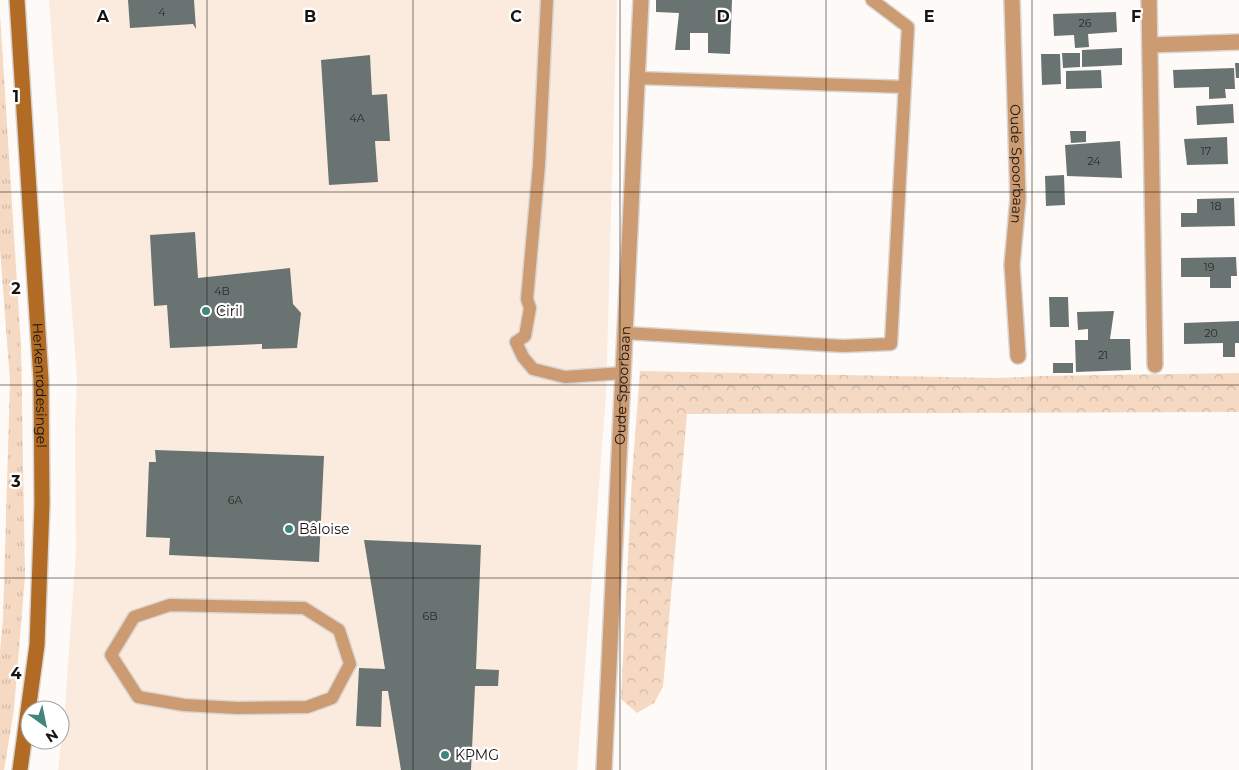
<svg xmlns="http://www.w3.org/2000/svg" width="1239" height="770" font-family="Montserrat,sans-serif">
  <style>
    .built { fill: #fbebde }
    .grass { fill: url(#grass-tufts) }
    .forest { fill: url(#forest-crowns) }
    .building { fill: #697472 }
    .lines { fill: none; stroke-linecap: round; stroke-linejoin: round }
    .lane-casing { stroke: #d9d5d2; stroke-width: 15 }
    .street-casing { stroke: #d9d5d2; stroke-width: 18 }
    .secondary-casing { stroke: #d9d5d2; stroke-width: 18 }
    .lane { stroke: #cd9b72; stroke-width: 12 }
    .street { stroke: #cd9b72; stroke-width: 15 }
    .secondary { stroke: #b26b24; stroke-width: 15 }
    .grid { fill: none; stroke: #161310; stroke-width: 1; stroke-opacity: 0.55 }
    .poi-dot { fill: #40867d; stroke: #fff; stroke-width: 2 }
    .labels { text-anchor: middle; stroke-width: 4.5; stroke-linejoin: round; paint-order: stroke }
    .number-label { font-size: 11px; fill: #2b2b28 }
    .street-label { font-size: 14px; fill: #161310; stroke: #fff }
    .poi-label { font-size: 14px; fill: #161310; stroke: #fff; text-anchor: start }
    .grid-label { font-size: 16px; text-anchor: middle; font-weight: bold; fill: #161310; stroke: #fff; stroke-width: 4.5; stroke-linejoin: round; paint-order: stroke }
  </style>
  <defs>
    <pattern id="grass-tufts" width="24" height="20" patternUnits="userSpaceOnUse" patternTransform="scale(1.25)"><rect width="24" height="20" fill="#f6d9c3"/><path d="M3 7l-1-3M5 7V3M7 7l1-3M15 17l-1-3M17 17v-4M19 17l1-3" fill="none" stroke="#d2b9a6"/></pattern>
    <pattern id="forest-crowns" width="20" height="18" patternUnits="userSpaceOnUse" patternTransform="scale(1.25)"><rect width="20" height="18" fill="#f6d9c3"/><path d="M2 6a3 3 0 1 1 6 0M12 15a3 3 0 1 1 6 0" fill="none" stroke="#d2b9a6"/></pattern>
  </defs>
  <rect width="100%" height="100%" fill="#fefaf7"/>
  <!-- built -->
  <path class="built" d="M 49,0 L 617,0 L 606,395 L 577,770 L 58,770 L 65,707 L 76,551 L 75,424 L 77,379 Z"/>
  <!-- grass -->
  <path class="grass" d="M 0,14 L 21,346 L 25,576 L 14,709 L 4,770 L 0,770 L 0,651 L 3,619 L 10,381 L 0,249 Z"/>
  <!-- forest -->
  <path class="forest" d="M 640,371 L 999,378 L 1041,376 L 1239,373 L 1239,412 L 687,414 L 663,687 L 654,703 L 637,713 L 621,699 L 632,476 Z"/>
  <!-- building -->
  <path class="building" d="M 128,0 L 194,0 L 196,29 L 193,24 L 130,28 Z
    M 656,0 L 732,0 L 730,54 L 708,53 L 708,33 L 690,33 L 690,50 L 675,50 L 679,13 L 656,12 Z
    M 1116,12 L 1117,32 L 1088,34 L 1089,47 L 1075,48 L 1074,35 L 1054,36 L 1053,14 Z
    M 1122,48 L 1122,65 L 1082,67 L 1082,50 Z
    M 1062,53 L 1080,53 L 1080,67 L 1063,68 Z
    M 1041,54 L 1060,54 L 1061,84 L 1042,85 Z
    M 370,55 L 372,95 L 387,94 L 390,141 L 375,141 L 378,182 L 329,185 L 321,60 Z
    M 1235,63 L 1239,63 L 1239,78 L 1236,78 Z
    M 1234,68 L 1235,89 L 1225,89 L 1226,98 L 1209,99 L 1209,87 L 1174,88 L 1173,70 Z
    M 1101,70 L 1102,88 L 1066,89 L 1066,71 Z
    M 1233,104 L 1234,123 L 1197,125 L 1196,106 Z
    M 1070,131 L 1086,131 L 1086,142 L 1071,143 Z
    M 1227,137 L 1228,164 L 1187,165 L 1184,139 Z
    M 1120,141 L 1122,178 L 1067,176 L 1065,145 Z
    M 1064,175 L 1065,205 L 1046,206 L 1045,176 Z
    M 1234,198 L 1235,226 L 1181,227 L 1181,213 L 1197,213 L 1197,199 Z
    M 195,232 L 198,278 L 290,268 L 293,304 L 301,313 L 297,348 L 262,349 L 262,344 L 170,348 L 167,305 L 154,306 L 150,235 Z
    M 1236,257 L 1237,276 L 1231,276 L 1231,288 L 1210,288 L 1210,277 L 1181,277 L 1181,258 Z
    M 1049,297 L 1068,297 L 1069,327 L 1050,327 Z
    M 1114,311 L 1110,339 L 1130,339 L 1131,370 L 1076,372 L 1075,340 L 1088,340 L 1088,329 L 1078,330 L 1077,312 Z
    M 1239,321 L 1239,343 L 1235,343 L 1235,357 L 1223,357 L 1223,343 L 1184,344 L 1184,323 Z
    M 1053,363 L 1073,363 L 1073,373 L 1053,373 Z
    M 155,450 L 324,456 L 319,562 L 169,555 L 170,538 L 146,537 L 149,462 L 156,462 Z
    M 364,540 L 481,545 L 476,669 L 499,670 L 498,686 L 475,686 L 471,770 L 401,770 L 388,691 L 382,691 L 381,727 L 356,726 L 359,668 L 385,669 Z"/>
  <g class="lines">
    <!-- lane casing -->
    <g class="lane-casing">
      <path id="lane" d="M 547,0 L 539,165 L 527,299 L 530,308 L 525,336 L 516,342 L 523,357 L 533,369 L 565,377 L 623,373
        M 637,78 L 905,87
        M 625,333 L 843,346 L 891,344 L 908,27 L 872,0
        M 170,605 L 304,608 L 339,630 L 350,664 L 332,698 L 307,707 L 237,708 L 184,705 L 138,697 L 111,655 L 134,617 Z"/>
    </g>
    <!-- street casing -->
    <g class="street-casing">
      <g id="street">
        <path id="s1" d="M 1012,0 L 1018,199 L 1012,265 L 1018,356"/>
        <path d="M 1149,0 L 1155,365"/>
        <path d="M 1150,45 L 1239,42"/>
        <path id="s2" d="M 604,770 L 641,0"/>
      </g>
    </g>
    <!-- secondary casing -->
    <g class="secondary-casing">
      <g id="secondary">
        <path id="s3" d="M 17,0 L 41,380 L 42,504 L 37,645 L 20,770"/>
      </g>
    </g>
    <!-- lane -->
    <use href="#lane" class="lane"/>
    <!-- street -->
    <use href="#street" class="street"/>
    <!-- secondary -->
    <use href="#secondary" class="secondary"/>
  </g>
  <!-- grid -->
  <path class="grid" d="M 207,0 L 207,770M 413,0 L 413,770M 620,0 L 620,770M 826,0 L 826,770M 1032,0 L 1032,770M 0,192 L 1239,192M 0,385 L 1239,385M 0,578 L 1239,578"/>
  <!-- markers -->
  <g class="poi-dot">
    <circle cx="206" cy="311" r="5"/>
    <circle cx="289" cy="529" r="5"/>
    <circle cx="445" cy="755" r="5"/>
  </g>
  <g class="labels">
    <!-- number labels -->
    <g class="number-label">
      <text x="162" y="16">4</text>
      <text x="1085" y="27">26</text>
      <text x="357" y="122">4A</text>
      <text x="1206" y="155">17</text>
      <text x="1094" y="165">24</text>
      <text x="1216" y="210">18</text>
      <text x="1209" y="271">19</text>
      <text x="222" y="295">4B</text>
      <text x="1211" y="337">20</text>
      <text x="1103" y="359">21</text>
      <text x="235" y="504">6A</text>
      <text x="430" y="620">6B</text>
    </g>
    <!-- street labels -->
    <g class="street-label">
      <text dy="5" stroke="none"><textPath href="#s1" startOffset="164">Oude Spoorbaan</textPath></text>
      <text dy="5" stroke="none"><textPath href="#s3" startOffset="386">Herkenrodesingel</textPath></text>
      <text dy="5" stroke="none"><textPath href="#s2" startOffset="385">Oude Spoorbaan</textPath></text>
    </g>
    <!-- poi labels -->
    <g class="poi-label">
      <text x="216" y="316">Ciril</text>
      <text x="299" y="534">Bâloise</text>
      <text x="455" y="760">KPMG</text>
    </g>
  </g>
  <g class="grid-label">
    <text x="103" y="22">A</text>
    <text x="310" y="22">B</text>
    <text x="516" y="22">C</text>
    <text x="723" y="22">D</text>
    <text x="929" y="22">E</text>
    <text x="1136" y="22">F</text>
    <text x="16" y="102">1</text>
    <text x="16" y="294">2</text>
    <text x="16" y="487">3</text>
    <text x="16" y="679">4</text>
  </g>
  <!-- north arrow -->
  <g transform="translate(45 725) rotate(147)"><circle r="24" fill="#ffffff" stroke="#a2a19f"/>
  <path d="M0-4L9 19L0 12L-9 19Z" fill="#40867d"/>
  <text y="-8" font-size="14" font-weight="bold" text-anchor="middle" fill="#161310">N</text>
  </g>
</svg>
